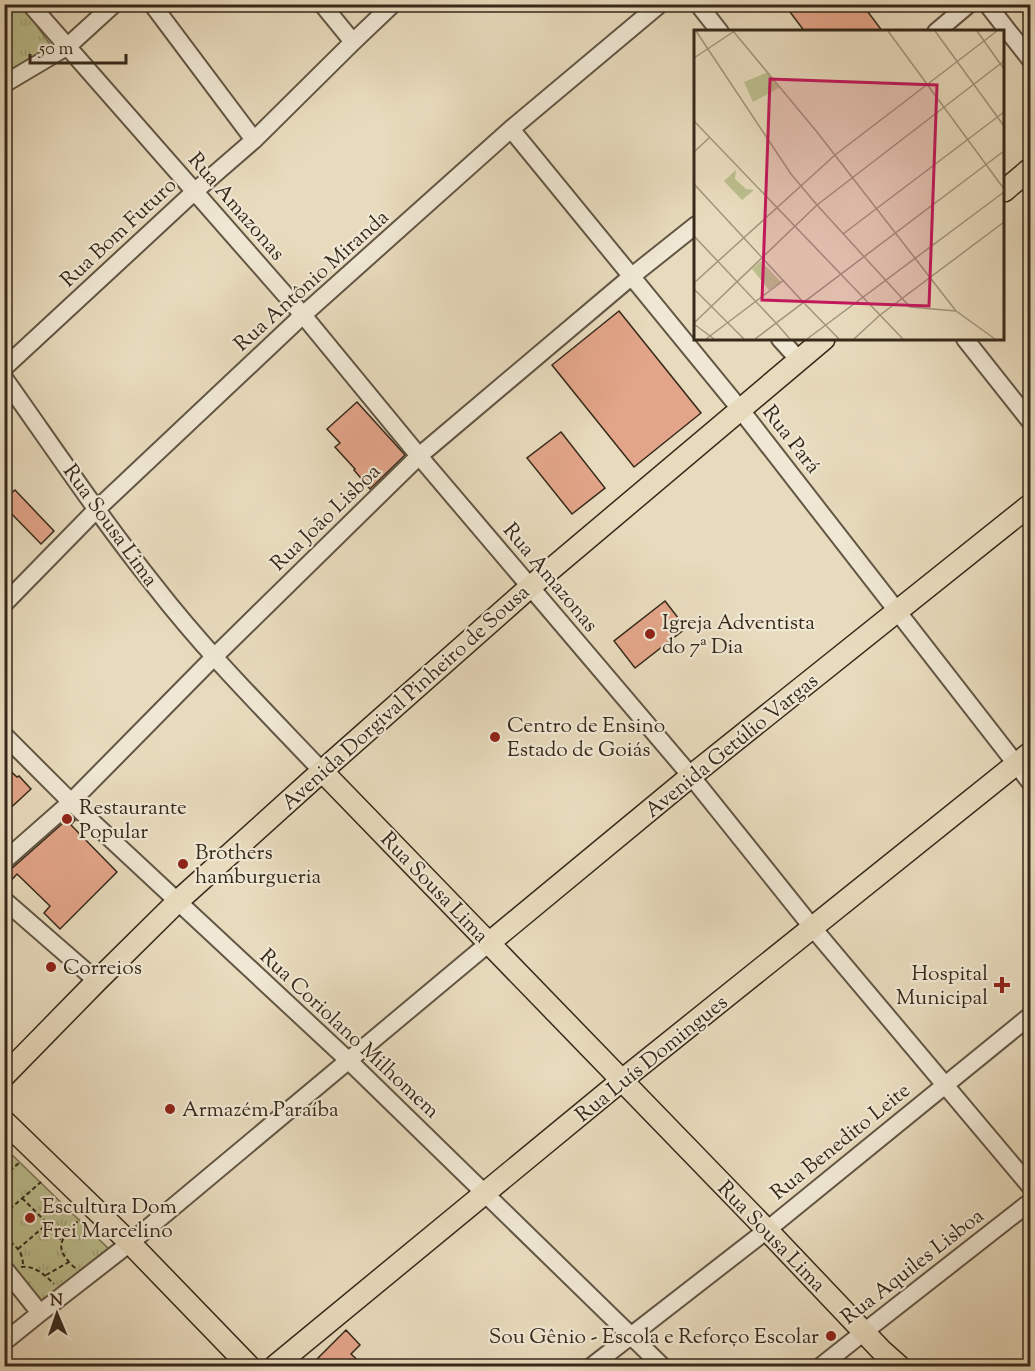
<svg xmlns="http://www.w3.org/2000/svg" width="1035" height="1371" font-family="'Sorts Mill Goudy',serif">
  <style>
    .grass { fill: url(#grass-tufts); stroke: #787454; stroke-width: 1.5 }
    .building { fill: #e3a589; stroke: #36291b; stroke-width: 1.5 }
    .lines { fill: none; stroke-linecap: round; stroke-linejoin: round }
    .minor-casing { stroke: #625644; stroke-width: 20 }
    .major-casing { stroke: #36291b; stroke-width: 24 }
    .path { stroke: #36291b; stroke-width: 2; stroke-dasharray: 4.5 3; stroke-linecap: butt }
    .minor { stroke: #f0e8d4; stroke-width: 16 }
    .major { stroke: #e8dbbd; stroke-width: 21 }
    .poi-dot { fill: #8f2418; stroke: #f0e8d4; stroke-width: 2 }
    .labels { text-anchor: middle; stroke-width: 4.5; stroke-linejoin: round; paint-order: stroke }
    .street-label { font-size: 21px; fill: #36291b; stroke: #f0e8d4 }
    .poi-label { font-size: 21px; fill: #36291b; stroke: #f0e8d4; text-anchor: start }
    .inset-road { fill: none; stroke: #a1947c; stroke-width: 1.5 }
    .view { fill: #c2185b; fill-opacity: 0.15; stroke: #c2185b; stroke-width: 3 }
    .inset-edge { fill: none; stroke: #36291b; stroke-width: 3 }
  </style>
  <defs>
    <pattern id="grass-tufts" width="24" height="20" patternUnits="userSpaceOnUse" patternTransform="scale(1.5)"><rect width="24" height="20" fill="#bbbe8d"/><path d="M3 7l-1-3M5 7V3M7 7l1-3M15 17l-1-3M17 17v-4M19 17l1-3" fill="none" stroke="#a1a379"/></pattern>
  </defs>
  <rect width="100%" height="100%" fill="#e8dbbd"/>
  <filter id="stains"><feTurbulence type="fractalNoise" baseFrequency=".00333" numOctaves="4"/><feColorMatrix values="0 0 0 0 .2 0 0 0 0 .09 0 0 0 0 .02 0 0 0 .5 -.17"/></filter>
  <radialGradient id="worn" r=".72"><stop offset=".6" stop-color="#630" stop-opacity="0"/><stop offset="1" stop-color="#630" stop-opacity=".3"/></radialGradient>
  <!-- grass -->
  <path class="grass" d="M 5,5 L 22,5 L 57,54 L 5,83 Z
    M 4,1147 L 113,1253 L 42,1307 L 5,1263 Z"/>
  <!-- building -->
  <path class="building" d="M 784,4 L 862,4 L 883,32 L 805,32 Z
    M 619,311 L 701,413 L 634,467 L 552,365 Z
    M 357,402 L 405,455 L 370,489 L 354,470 L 355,469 L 335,447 L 340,443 L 327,429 Z
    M 561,432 L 605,488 L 572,514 L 527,458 Z
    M 15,490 L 54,531 L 41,544 L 4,506 L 4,499 Z
    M 665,601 L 686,628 L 635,668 L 614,641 Z
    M 4,765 L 17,777 L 19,776 L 31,789 L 4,814 Z
    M 71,816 L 75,820 L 71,825 L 117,872 L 60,929 L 44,913 L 50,906 L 17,874 L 4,888 L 4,871 L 11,869 Z
    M 346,1330 L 360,1345 L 351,1354 L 364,1366 L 310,1366 Z"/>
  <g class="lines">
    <!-- minor casing -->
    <g class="minor-casing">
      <path id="minor" d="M 30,4 L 303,315 L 419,456 L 691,776 L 812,927 L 1030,1186
        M 152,4 L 254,140
        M 322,4 L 353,42
        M 698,4 L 720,32
        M 987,4 L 1030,59
        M 936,32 L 969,4
        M 4,84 L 68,46 L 114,4
        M 511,129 L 740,409 L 1030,782
        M 780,339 L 799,360
        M 965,339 L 1030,421
        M 4,368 L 194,192 L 254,140 L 353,42 L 393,4
        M 4,378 C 53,447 101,519 154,585 C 205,651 264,710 322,771
        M 4,604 L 97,509 L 303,315 L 511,129 L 660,4
        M 4,735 L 71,802 L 349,1061 L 662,1366
        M 4,861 L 71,802 L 214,657 L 419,456 L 632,276 L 696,225
        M 4,900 L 97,981
        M 4,1268 L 40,1313
        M 4,1342 L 40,1313 L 130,1243 L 489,943
        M 592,1366 L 767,1230 L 1030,1016
        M 821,1366 L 864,1332 L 1030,1202"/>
    </g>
    <!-- major casing -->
    <g class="major-casing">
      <path id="major" d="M 1004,191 L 1030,169
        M 322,771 L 767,1230 L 881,1350 L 899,1366
        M 489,943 L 691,776 L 1030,505
        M 4,1076 L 97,981 L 178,901 L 322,771 L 530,587 L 824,339
        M 4,1121 L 130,1243 L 249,1366
        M 275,1366 L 621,1081 L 1030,753"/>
    </g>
    <!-- path -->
    <path class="path" d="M 4,1176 L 20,1162
      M 22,1198 L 44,1220 L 61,1240
      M 4,1203 L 10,1209
      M 4,1214 L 41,1182
      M 4,1237 C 16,1246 23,1251 23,1266
      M 18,1249 L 47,1224
      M 21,1267 C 34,1265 45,1275 54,1284
      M 75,1268 C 51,1246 62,1238 80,1219
      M 46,1275 L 69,1262"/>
    <!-- minor -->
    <use href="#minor" class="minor"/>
    <!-- major -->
    <use href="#major" class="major"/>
  </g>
  <!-- markers -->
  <g class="poi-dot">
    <circle cx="650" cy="634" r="6"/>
    <circle cx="495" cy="737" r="6"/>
    <circle cx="67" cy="819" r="6"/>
    <circle cx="183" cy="864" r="6"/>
    <circle cx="51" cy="967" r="6"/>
    <path d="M999 976h6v6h6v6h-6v6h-6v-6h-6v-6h6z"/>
    <circle cx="170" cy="1109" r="6"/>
    <circle cx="30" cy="1218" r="6"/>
    <circle cx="831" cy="1336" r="6"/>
  </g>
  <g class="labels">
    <!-- street labels -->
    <g class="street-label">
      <text transform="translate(237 206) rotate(49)" y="7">Rua Amazonas</text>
      <text transform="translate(118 232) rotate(-43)" y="7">Rua Bom Futuro</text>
      <text transform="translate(311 280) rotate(-42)" y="7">Rua Antônio Miranda</text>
      <text transform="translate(792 439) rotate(52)" y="7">Rua Pará</text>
      <text transform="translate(325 517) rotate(-44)" y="7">Rua João Lisboa</text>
      <text transform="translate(111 525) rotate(54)" y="7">Rua Sousa Lima</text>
      <text transform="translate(551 577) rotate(50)" y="7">Rua Amazonas</text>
      <text transform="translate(405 697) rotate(-42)" y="7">Avenida Dorgival Pinheiro de Sousa</text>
      <text transform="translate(731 745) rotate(-39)" y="7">Avenida Getúlio Vargas</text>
      <text transform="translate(435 887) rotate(46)" y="7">Rua Sousa Lima</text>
      <text transform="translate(350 1033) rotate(43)" y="7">Rua Coriolano Milhomem</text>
      <text transform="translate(651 1058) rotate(-39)" y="7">Rua Luís Domingues</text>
      <text transform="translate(840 1141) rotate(-39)" y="7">Rua Benedito Leite</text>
      <text transform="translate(772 1236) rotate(46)" y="7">Rua Sousa Lima</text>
      <text transform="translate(912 1266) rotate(-38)" y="7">Rua Aquiles Lisboa</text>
    </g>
    <!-- poi labels -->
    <g class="poi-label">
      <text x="662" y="629">Igreja Adventista<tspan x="662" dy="24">do 7ª Dia</tspan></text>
      <text x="507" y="732">Centro de Ensino<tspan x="507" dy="24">Estado de Goiás</tspan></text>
      <text x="79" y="814">Restaurante<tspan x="79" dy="24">Popular</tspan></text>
      <text x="195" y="859">Brothers<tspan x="195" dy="24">hamburgueria</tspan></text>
      <text x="63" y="974">Correios</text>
      <text x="988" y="980" text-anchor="end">Hospital<tspan x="988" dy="24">Municipal</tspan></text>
      <text x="182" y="1116">Armazém Paraíba</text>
      <text x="42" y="1213">Escultura Dom<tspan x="42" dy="24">Frei Marcelino</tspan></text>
      <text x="819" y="1343" text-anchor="end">Sou Gênio - Escola e Reforço Escolar</text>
    </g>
  </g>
  <!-- overview -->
  <g transform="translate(694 30)">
    <rect width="310" height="310" fill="#e8dbbd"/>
    <path d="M 74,42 L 85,58 L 59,72 L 50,52 ZM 42,140 L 41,149 L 52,159 L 60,160 L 48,170 L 30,151 ZM 67,231 L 87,252 L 75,260 L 58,239 Z" fill="#bbbe8d"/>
    <path class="inset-road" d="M 2,1 L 97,144 L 123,175M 39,1 L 123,102 L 262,281M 194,1 L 310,159M 241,1 L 310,96M 283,1 L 310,39M 0,28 L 39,2M 0,91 L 209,309M 0,122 L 16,107M 0,154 L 110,273M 123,175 L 216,277 L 262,281 L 301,309M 149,204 L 310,82M 0,206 L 82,293M 0,253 L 141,125 L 303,1M 0,259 L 50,309M 110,273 L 145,309M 0,293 L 123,175 L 310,31M 82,293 L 96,309M 0,294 L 20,309M 12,309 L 90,250M 61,309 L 310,121M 113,309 L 310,162M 160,309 L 186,285 L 310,192"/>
    <path class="view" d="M 76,49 L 243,55 L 235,276 L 68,270 Z"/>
    <rect width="310" height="310" class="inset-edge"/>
  </g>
  <!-- margin -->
  <rect width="1035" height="1371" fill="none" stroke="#e8dbbd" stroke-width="24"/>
  <rect x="6" y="6" width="1023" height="1359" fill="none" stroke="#36291b" stroke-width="3"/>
  <rect x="12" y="12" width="1011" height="1347" fill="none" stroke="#36291b" stroke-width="1.5"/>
  <!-- north arrow -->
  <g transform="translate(57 1314) rotate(358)" stroke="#f0e8d4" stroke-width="4.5" paint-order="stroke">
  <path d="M0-4.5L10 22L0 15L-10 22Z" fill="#36291b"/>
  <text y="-9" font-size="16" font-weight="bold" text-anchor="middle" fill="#36291b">N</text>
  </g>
  <!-- scale -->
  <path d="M30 54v9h96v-9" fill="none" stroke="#36291b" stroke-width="3"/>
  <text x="39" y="54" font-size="18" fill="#36291b" stroke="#f0e8d4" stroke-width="4.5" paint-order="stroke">50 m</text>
  <rect width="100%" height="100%" filter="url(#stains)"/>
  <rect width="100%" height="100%" fill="url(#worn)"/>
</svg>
